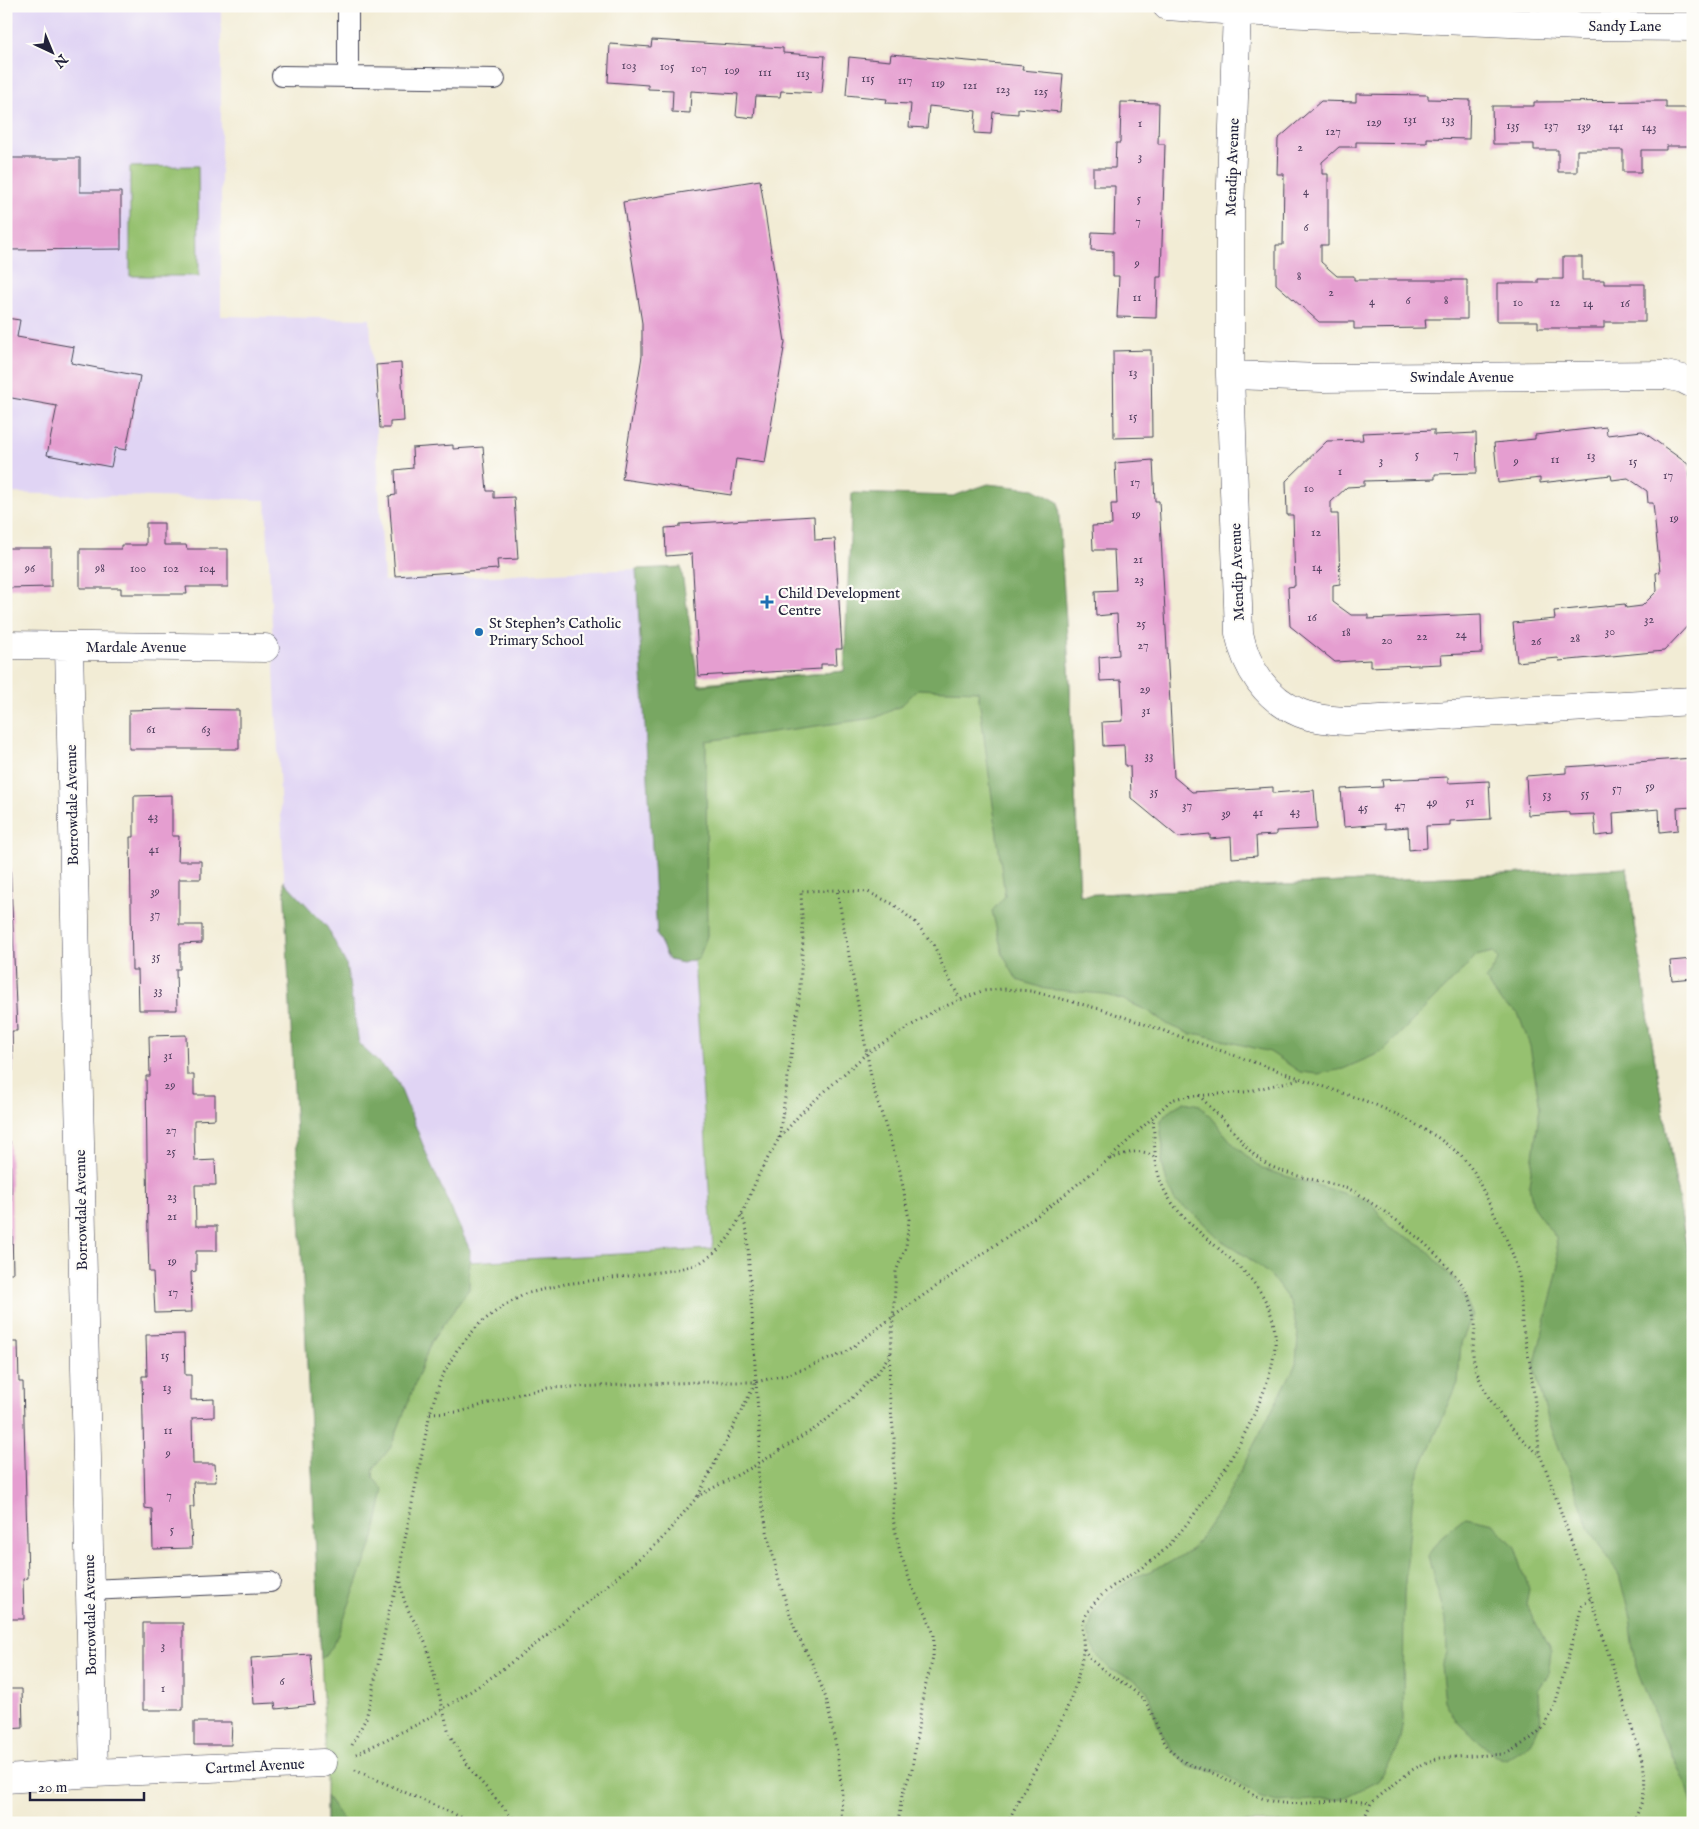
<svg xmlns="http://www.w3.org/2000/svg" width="1699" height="1829" font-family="'IM FELL English',serif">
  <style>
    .built { fill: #e0d4f4 }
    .green { fill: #96c16f; stroke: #5c7255 }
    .forest { fill: #78a762; stroke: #4d644e }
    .building { fill: #e59ed0 }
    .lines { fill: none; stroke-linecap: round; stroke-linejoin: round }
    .service-casing { stroke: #414052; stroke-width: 22 }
    .minor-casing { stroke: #414052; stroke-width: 29 }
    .path { stroke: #414052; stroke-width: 3; stroke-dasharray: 1 4; stroke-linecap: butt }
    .service { stroke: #fff; stroke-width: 20 }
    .minor { stroke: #fff; stroke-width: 28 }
    .poi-dot { fill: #1f6fb2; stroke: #fdfcf7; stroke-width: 2 }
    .labels { text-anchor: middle; stroke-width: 4.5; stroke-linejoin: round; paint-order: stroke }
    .number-label { font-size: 12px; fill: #534160 }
    .street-label { font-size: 15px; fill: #22223b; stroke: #fdfcf7 }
    .poi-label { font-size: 15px; fill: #22223b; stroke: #fdfcf7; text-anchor: start }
  </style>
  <rect width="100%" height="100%" fill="#fdfcf7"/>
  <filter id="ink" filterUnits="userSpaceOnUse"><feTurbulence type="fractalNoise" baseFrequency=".02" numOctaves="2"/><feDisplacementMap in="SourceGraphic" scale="10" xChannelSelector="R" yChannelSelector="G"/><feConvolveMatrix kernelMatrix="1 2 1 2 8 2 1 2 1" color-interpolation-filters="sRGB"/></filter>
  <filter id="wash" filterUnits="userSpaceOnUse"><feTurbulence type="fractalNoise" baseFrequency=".0096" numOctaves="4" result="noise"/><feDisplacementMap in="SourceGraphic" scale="20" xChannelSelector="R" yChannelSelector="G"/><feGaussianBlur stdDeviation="1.12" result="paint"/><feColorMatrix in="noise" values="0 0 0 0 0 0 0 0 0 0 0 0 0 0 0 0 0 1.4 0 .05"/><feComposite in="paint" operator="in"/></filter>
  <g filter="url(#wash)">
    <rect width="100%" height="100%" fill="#f2ecd5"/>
    <!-- built -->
    <path class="built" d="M 6,6 L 221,6 L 221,316 L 370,319 L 384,581 L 681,567 L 690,685 L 694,960 L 713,1249 L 469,1262 L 303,1275 L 266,500 L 6,493 Z"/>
    <!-- green -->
    <path class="green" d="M 198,166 L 199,276 L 130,276 L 130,167 Z
      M 1069,666 L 1080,895 L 1627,868 L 1654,1056 L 1693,1285 L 1693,1823 L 326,1823 L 326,1763 L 303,1275 L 469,1262 L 713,1249 L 694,960 L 690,685 L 845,671 Z"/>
    <!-- forest -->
    <path class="forest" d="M 988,484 L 1034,489 L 1058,502 L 1069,666 L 1080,895 L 1627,868 L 1654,1056 L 1693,1285 L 1693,1808 L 1688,1789 L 1662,1734 L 1636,1667 L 1630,1617 L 1619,1575 L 1592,1534 L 1548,1419 L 1534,1367 L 1559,1265 L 1556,1238 L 1533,1207 L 1529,1185 L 1540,1107 L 1530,1046 L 1518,1013 L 1501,1002 L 1486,980 L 1499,959 L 1493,952 L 1476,956 L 1382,1052 L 1343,1069 L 1318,1074 L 1300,1072 L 1270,1052 L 1199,1034 L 1190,1034 L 1167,1024 L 1150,1012 L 1124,1000 L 1103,994 L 1046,989 L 1017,980 L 1003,955 L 992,911 L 1005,896 L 978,691 L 918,689 L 901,706 L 875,718 L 706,741 L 707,936 L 699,958 L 683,963 L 669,960 L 657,935 L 636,569 L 681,567 L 699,686 L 844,671 L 852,493 L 953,496 Z
      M 284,881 L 327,927 L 346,964 L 359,1044 L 397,1080 L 429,1160 L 470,1250 L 469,1289 L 431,1342 L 391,1447 L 374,1468 L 373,1478 L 384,1490 L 374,1538 L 334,1645 L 321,1659 Z
      M 1184,1102 L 1200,1105 L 1235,1146 L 1262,1169 L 1370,1201 L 1389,1227 L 1423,1246 L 1457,1283 L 1473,1315 L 1461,1343 L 1458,1383 L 1414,1483 L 1404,1594 L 1403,1720 L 1398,1750 L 1378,1781 L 1344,1798 L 1277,1802 L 1262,1798 L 1221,1772 L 1187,1766 L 1173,1752 L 1158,1726 L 1147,1690 L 1132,1678 L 1111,1670 L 1096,1654 L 1088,1633 L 1093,1614 L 1110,1593 L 1136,1577 L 1167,1564 L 1192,1549 L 1221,1508 L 1296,1364 L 1298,1335 L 1291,1303 L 1271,1276 L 1247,1257 L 1221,1240 L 1194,1214 L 1175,1201 L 1167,1183 L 1162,1162 L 1163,1147 L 1161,1133 L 1161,1120 L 1172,1109 Z
      M 1466,1517 L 1493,1523 L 1515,1547 L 1529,1589 L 1526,1604 L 1551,1652 L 1548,1675 L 1538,1690 L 1540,1725 L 1530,1743 L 1506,1759 L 1493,1754 L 1457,1722 L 1445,1701 L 1441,1666 L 1447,1653 L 1446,1620 L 1428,1557 L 1442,1536 Z
      M 326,1796 L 345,1823 L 326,1823 Z"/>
    <g id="blocks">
      <!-- building -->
      <path class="building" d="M 652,40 L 783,48 L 783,53 L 825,56 L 822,93 L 781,91 L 780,97 L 756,96 L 754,118 L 736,116 L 738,94 L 691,91 L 690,113 L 672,112 L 673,90 L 648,89 L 648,85 L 608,82 L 610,44 L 651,47 Z
        M 891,54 L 1023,66 L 1022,70 L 1063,74 L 1060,112 L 1018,108 L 1018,114 L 993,112 L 991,134 L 974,133 L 976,111 L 929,106 L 927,128 L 909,127 L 911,104 L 886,103 L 887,99 L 846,95 L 849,57 L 890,61 Z
        M 1356,94 L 1428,95 L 1428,99 L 1470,100 L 1469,139 L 1427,138 L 1427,143 L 1356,142 L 1356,147 L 1339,147 L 1322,162 L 1322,174 L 1328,174 L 1328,245 L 1321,245 L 1321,262 L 1337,276 L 1354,276 L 1354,280 L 1467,280 L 1467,319 L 1425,319 L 1426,328 L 1354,329 L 1354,322 L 1319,322 L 1276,284 L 1276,245 L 1283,245 L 1284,174 L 1277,174 L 1278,139 L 1321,101 L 1356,102 Z
        M 1666,101 L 1666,108 L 1693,108 L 1693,146 L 1666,146 L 1666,150 L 1641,150 L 1641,172 L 1623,172 L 1623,150 L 1577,150 L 1577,172 L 1558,172 L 1558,150 L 1534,150 L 1534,144 L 1493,144 L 1492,106 L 1534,106 L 1534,102 Z
        M 1121,102 L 1159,103 L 1158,144 L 1165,144 L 1161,277 L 1157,277 L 1156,318 L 1117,317 L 1119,276 L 1113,276 L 1113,251 L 1091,250 L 1092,232 L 1114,233 L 1115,186 L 1093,186 L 1093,168 L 1115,168 L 1116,143 L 1120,143 Z
        M 6,158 L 80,158 L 80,192 L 121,192 L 121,249 L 6,250 Z
        M 760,180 L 785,342 L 765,463 L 736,459 L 731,495 L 622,479 L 642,356 L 642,323 L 623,202 Z
        M 1563,257 L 1582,257 L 1582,280 L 1604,280 L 1604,284 L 1645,284 L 1645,322 L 1604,322 L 1604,328 L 1538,328 L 1538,321 L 1497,321 L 1497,283 L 1538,283 L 1538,279 L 1563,279 Z
        M 6,318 L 20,320 L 17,337 L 74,347 L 71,363 L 140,376 L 126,450 L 115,448 L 111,467 L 47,455 L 57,406 L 6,397 Z
        M 1151,350 L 1152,437 L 1114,438 L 1113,351 Z
        M 401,363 L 404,421 L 390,422 L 390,428 L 380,428 L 376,365 Z
        M 1606,427 L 1607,435 L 1642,431 L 1688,464 L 1693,498 L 1693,620 L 1664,651 L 1559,661 L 1558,658 L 1517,662 L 1513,623 L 1555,619 L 1554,611 L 1625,604 L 1626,608 L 1642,606 L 1657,591 L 1656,573 L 1660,572 L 1653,503 L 1648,503 L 1647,491 L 1628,478 L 1612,480 L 1611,475 L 1540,483 L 1540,478 L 1498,483 L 1494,443 L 1535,439 L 1535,435 Z
        M 1434,430 L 1434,435 L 1476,433 L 1477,473 L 1435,474 L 1435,479 L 1364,481 L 1364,486 L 1347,487 L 1331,502 L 1331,514 L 1338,514 L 1340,584 L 1333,585 L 1333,602 L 1351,615 L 1368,615 L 1368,619 L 1481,614 L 1482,653 L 1441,655 L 1442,664 L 1370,667 L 1370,660 L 1335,662 L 1290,626 L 1288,587 L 1295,586 L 1294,550 L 1293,515 L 1287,515 L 1286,481 L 1327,441 L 1363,440 L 1362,433 Z
        M 453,445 L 453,449 L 483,447 L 487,491 L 494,491 L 494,498 L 514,497 L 518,559 L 497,560 L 498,569 L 395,576 L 389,496 L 396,495 L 395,470 L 413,468 L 412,448 Z
        M 1153,460 L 1155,501 L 1159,501 L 1174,777 L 1192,792 L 1273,787 L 1273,793 L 1314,790 L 1317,829 L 1276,831 L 1276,835 L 1256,836 L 1257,856 L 1232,858 L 1231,837 L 1210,839 L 1210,834 L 1178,837 L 1131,798 L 1130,766 L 1125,766 L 1124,745 L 1103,746 L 1102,722 L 1123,721 L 1121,680 L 1100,681 L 1099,657 L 1119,655 L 1117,614 L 1096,616 L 1095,591 L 1116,590 L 1114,550 L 1093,550 L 1092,526 L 1112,525 L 1111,504 L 1117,504 L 1115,463 Z
        M 814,516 L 815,540 L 835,539 L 842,649 L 836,649 L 837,664 L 821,664 L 821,669 L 699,676 L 692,554 L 666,556 L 665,528 L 680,527 L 680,524 Z
        M 146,523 L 164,523 L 164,545 L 186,545 L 187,549 L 228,549 L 228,587 L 186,587 L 187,594 L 121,594 L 121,588 L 80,588 L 80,549 L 121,549 L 121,545 L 146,545 Z
        M 6,548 L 51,548 L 51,587 L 6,588 Z
        M 173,709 L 239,710 L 239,749 L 129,749 L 129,710 Z
        M 1693,758 L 1693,807 L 1677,808 L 1678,830 L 1660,832 L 1659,809 L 1613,813 L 1614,834 L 1596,836 L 1594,814 L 1569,815 L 1569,812 L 1528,815 L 1526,776 L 1566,773 L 1566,767 Z
        M 1448,777 L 1448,783 L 1489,781 L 1491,819 L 1450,821 L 1450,825 L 1426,826 L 1427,848 L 1409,850 L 1408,827 L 1385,829 L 1385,824 L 1344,827 L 1341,789 L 1383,787 L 1382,780 Z
        M 172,795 L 172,836 L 179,836 L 178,861 L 201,861 L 201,879 L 179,879 L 179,925 L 202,925 L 202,943 L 180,944 L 180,969 L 176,969 L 177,1010 L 139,1010 L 138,970 L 132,970 L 130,837 L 134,837 L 134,796 Z
        M 6,834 L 9,834 L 17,1031 L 12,1031 L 13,1071 L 6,1071 Z
        M 1690,895 L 1693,895 L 1693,913 L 1691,913 Z
        M 1693,936 L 1693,955 L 1691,955 L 1690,937 Z
        M 1693,959 L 1693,978 L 1672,980 L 1670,961 Z
        M 186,1035 L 187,1075 L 194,1075 L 194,1095 L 215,1095 L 215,1119 L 194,1120 L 194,1140 L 195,1161 L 215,1160 L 216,1185 L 195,1185 L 196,1226 L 217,1226 L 217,1251 L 196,1251 L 196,1271 L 191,1272 L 192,1312 L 155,1313 L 153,1272 L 149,1272 L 148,1239 L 146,1076 L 150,1076 L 149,1036 Z
        M 6,1141 L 10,1141 L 13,1273 L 6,1273 Z
        M 184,1334 L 185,1375 L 191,1375 L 191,1400 L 214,1399 L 214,1417 L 192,1418 L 193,1464 L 215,1464 L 216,1482 L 193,1482 L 194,1507 L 190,1507 L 192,1548 L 153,1549 L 152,1509 L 145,1508 L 142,1376 L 147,1376 L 146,1335 Z
        M 6,1342 L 18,1342 L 19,1382 L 23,1382 L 28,1578 L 23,1579 L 24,1619 L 6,1619 Z
        M 143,1623 L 183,1623 L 183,1710 L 143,1710 Z
        M 310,1654 L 314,1705 L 276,1709 L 275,1703 L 254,1704 L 251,1658 Z
        M 6,1689 L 22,1689 L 23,1728 L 6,1729 Z
        M 194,1722 L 232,1722 L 231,1745 L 194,1745 Z"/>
    </g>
  </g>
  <g filter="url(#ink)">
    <use href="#blocks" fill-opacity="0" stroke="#414052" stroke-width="1"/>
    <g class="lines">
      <!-- service casing -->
      <g class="service-casing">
        <path id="service" d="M 282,76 L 495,79
          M 348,77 L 348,6
          M 89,1590 L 270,1582"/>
      </g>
      <!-- minor casing -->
      <g class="minor-casing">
        <path id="minor" d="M 1167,6 L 1237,11 L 1579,26 L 1693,27
          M 1237,11 L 1230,213 L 1230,375 L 1239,633 C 1246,668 1266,699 1300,713 C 1315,719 1331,720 1346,721 L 1693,701
          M 1230,375 L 1322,378 L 1666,375 L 1683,379 L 1693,384
          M 6,645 L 265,648
          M 69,646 L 94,1773
          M 6,1779 L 94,1773 L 323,1763"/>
      </g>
      <!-- path -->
      <path class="path" d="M 1199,1095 C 1208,1105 1218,1115 1228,1125 C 1240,1138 1251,1156 1268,1165 C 1294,1178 1324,1180 1351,1190 C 1359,1193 1366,1200 1373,1204 C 1405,1225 1434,1249 1458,1279 C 1469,1292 1476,1311 1475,1328 C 1474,1340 1471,1353 1475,1365 C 1484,1400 1511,1431 1538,1453
        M 779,1138 L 799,1001 L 803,940 L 801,891 L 837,890
        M 1110,1159 C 1125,1154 1141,1146 1155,1158
        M 890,1353 L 889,1391 L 894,1438 L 893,1519 L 900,1552 L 912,1587 L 926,1613 L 934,1635 L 933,1658 L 923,1695 L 912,1769 L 902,1795 L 898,1823
        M 756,1382 L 760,1441 L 758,1464 L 759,1488 L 767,1531 L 779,1581 L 796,1632 L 812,1663 L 826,1698 L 837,1751 L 842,1792 L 841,1823
        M 430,1413 L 459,1412 L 519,1394 L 548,1388 L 699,1382 L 756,1382 L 789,1374 L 845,1353 L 894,1316 L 1045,1210 L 1108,1160 L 1171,1100 L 1182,1097 L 1245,1092 L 1300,1079
        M 698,1496 L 756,1382 L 747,1231 L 742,1215
        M 400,1577 L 404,1600 L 410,1614 L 419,1629 L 427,1647 L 449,1733 L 460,1754 L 475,1775 L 517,1823
        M 1084,1649 C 1097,1672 1122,1679 1141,1697 C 1156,1712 1157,1738 1173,1753 C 1185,1766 1202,1768 1217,1775 C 1235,1782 1250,1795 1268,1800 C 1292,1808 1320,1800 1345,1801 C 1353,1801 1362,1802 1371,1803
        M 352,1745 L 366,1718 L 372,1694 L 389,1611 L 400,1577 L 402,1554 L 430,1413 L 441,1378 L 457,1350 L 480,1323 L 502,1307 L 525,1294 L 565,1284 L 675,1270 L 698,1264 L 716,1252 L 730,1236 L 742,1214 L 759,1174 L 778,1140 L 801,1113 L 867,1053 L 936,1010 L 982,991 L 1003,989 L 1031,991 L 1104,1010 L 1371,1103 L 1401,1116 L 1437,1137 L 1461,1155 L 1474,1172 L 1504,1234 L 1513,1255 L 1520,1280 L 1522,1324 L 1530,1364 L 1537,1419 L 1539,1453 L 1547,1472 L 1591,1598 L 1643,1763 C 1647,1789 1644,1799 1633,1823
        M 356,1754 L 418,1724 L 443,1709 L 485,1682 L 544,1638 L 659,1542 L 698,1496 L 758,1464 L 819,1426 L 851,1399 L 879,1371 L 891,1352 L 896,1271 L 906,1247 L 909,1219 L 900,1171 L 873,1087 L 837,890 L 868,892 L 893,904 L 915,922 L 934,945 L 943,967 L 960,999
        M 355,1770 L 474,1823
        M 1008,1823 C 1028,1775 1061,1733 1076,1683 C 1079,1673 1082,1661 1083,1651 C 1085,1634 1077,1628 1089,1610 C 1106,1584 1138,1574 1161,1553 C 1203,1513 1280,1392 1275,1334 C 1269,1267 1197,1246 1167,1195 C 1153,1172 1155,1143 1153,1117
        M 1362,1823 L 1371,1803 L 1412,1770 L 1425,1763 L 1439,1758 L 1506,1754 L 1529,1740 L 1544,1727 L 1554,1709 L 1582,1606 L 1591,1598"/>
      <!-- service -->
      <use href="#service" class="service"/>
      <!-- minor -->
      <use href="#minor" class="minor"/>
    </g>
  </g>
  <!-- markers -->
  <g class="poi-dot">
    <path d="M764.5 594.5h5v5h5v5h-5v5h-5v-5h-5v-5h5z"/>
    <circle cx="479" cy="632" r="5"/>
  </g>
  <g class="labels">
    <!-- number labels -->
    <g class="number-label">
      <text x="629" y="69">103</text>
      <text x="667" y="70">105</text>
      <text x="699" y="72">107</text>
      <text x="732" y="74">109</text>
      <text x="765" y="76">111</text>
      <text x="803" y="77">113</text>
      <text x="868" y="82">115</text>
      <text x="905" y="84">117</text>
      <text x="938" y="87">119</text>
      <text x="970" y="89">121</text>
      <text x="1003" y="93">123</text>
      <text x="1041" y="95">125</text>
      <text x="1410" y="123">131</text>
      <text x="1448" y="123">133</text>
      <text x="1374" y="126">129</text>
      <text x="1140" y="127">1</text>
      <text x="1513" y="129">135</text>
      <text x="1551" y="129">137</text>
      <text x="1584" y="130">139</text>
      <text x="1616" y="130">141</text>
      <text x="1649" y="131">143</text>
      <text x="1333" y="135">127</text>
      <text x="1300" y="151">2</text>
      <text x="1140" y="160">3</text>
      <text x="1306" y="195">4</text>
      <text x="1139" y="202">5</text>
      <text x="1138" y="225">7</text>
      <text x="1306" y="231">6</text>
      <text x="1137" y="267">9</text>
      <text x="1299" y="280">8</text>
      <text x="1331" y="296">2</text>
      <text x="1137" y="301">11</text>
      <text x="1408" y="304">6</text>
      <text x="1446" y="304">8</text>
      <text x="1372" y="305">4</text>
      <text x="1518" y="306">10</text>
      <text x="1555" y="306">12</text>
      <text x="1588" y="307">14</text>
      <text x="1625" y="307">16</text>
      <text x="1133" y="376">13</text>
      <text x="1133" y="420">15</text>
      <text x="1417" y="458">5</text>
      <text x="1456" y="458">7</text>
      <text x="1591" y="459">13</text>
      <text x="1555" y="463">11</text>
      <text x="1381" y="464">3</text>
      <text x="1516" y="465">9</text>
      <text x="1633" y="465">15</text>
      <text x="1340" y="475">1</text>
      <text x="1668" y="479">17</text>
      <text x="1135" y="486">17</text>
      <text x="1309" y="492">10</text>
      <text x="1136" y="518">19</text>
      <text x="1674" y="522">19</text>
      <text x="1316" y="536">12</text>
      <text x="1138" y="563">21</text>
      <text x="1317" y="571">14</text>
      <text x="30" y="572">96</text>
      <text x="100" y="572">98</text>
      <text x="138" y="572">100</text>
      <text x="171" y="572">102</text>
      <text x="207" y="572">104</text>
      <text x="1139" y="583">23</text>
      <text x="1312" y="621">16</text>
      <text x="1649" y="623">32</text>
      <text x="1141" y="627">25</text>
      <text x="1610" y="635">30</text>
      <text x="1346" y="636">18</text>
      <text x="1461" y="638">24</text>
      <text x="1422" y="640">22</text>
      <text x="1575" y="642">28</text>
      <text x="1387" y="644">20</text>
      <text x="1536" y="645">26</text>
      <text x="1143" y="649">27</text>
      <text x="1145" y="693">29</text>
      <text x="1146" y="714">31</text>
      <text x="151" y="733">61</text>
      <text x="206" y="733">63</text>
      <text x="1149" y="759">33</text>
      <text x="1650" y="790">59</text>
      <text x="1617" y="792">57</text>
      <text x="1154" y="795">35</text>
      <text x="1585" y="797">55</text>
      <text x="1547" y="798">53</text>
      <text x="1470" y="805">51</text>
      <text x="1432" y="806">49</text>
      <text x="1187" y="809">37</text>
      <text x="1400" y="809">47</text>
      <text x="1363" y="811">45</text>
      <text x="1295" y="815">43</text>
      <text x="1258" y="816">41</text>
      <text x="1226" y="817">39</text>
      <text x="153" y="820">43</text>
      <text x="154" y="853">41</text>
      <text x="155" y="895">39</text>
      <text x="155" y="918">37</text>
      <text x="156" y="960">35</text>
      <text x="158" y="994">33</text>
      <text x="168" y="1059">31</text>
      <text x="170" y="1089">29</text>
      <text x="171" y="1134">27</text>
      <text x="171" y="1155">25</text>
      <text x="172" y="1200">23</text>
      <text x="172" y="1220">21</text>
      <text x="172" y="1265">19</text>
      <text x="173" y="1296">17</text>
      <text x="165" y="1359">15</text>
      <text x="167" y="1391">13</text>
      <text x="168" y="1434">11</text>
      <text x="168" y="1457">9</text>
      <text x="169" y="1499">7</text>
      <text x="172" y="1533">5</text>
      <text x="163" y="1649">3</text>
      <text x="282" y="1685">6</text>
      <text x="163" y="1692">1</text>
    </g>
    <!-- street labels -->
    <g class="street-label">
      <text x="1625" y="31">Sandy Lane</text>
      <text transform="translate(1232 167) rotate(-88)" y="5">Mendip Avenue</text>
      <text x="1462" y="382">Swindale Avenue</text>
      <text transform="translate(1237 572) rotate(-92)" y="5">Mendip Avenue</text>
      <text x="136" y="652">Mardale Avenue</text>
      <text transform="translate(72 805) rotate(-91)" y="5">Borrowdale Avenue</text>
      <text transform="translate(81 1210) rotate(-91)" y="5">Borrowdale Avenue</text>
      <text transform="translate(90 1615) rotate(-91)" y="5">Borrowdale Avenue</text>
      <text transform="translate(255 1766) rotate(-3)" y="5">Cartmel Avenue</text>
    </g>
    <!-- poi labels -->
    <g class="poi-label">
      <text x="778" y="598">Child Development<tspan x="778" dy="17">Centre</tspan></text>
      <text x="489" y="628">St Stephen's Catholic<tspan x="489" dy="17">Primary School</tspan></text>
    </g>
  </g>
  <!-- margin -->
  <rect width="1699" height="1829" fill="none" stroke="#fdfcf7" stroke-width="25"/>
  <!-- north arrow -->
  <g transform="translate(52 52) rotate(136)" stroke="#fdfcf7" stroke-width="4" paint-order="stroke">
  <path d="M0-4L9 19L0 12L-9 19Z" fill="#22223b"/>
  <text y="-8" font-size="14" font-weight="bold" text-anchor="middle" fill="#22223b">N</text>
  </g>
  <!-- scale -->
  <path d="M30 1792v8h114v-8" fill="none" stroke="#22223b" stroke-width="2.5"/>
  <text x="38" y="1792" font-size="15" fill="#22223b" stroke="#fdfcf7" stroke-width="4" paint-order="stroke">20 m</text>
</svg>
